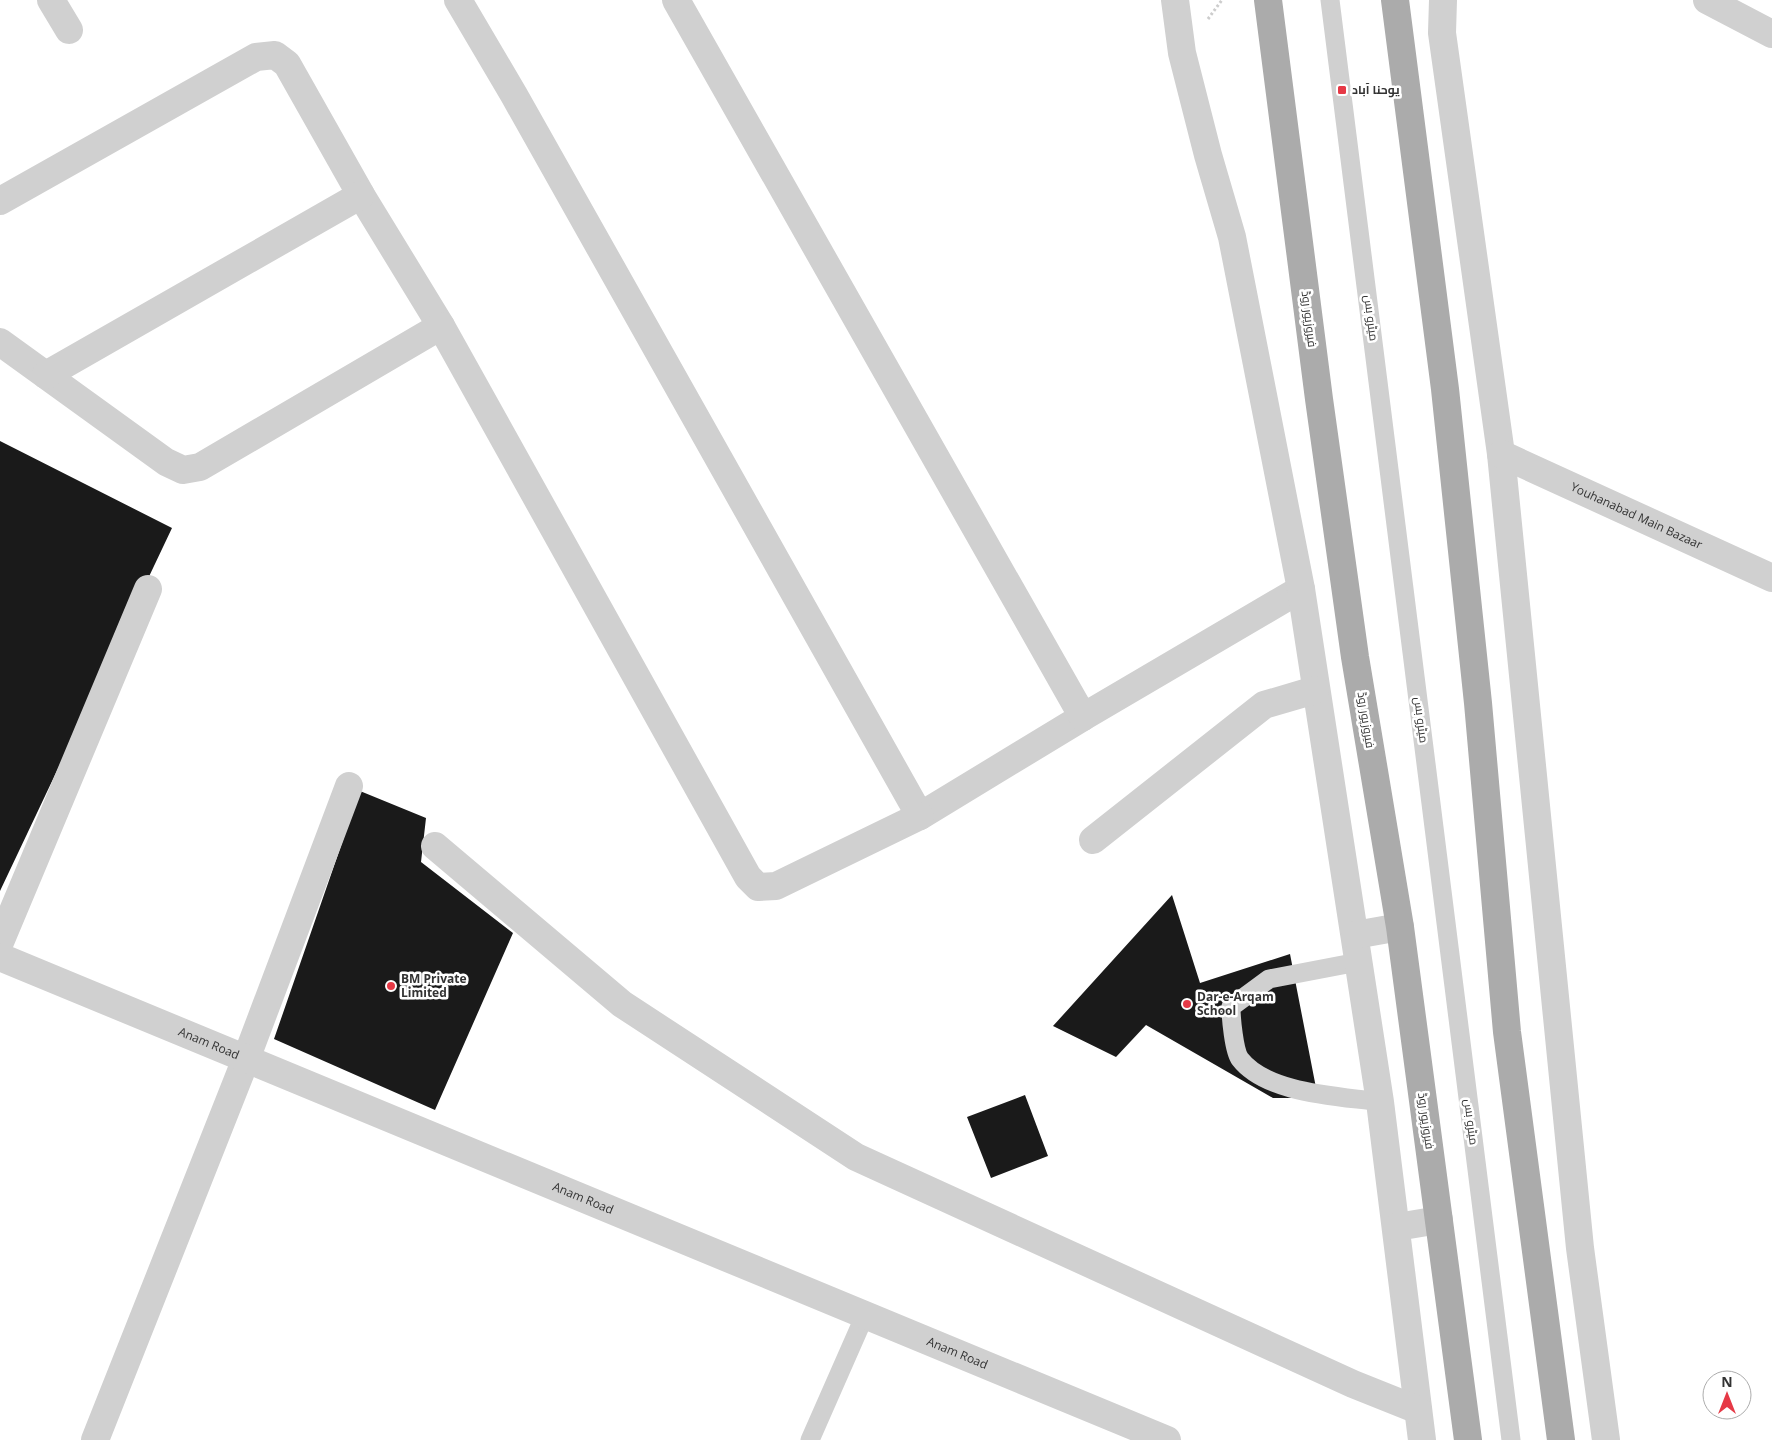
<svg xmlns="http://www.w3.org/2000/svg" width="1772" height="1440" font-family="'Open Sans',Cairo,sans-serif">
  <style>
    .building { fill: #1a1a1a }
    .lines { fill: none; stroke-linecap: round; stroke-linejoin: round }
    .path { stroke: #cdcdcd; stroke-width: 3; stroke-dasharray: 2.5 2.5; stroke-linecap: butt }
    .service { stroke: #d0d0d0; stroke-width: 19 }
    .minor { stroke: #d0d0d0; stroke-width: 28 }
    .tertiary { stroke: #d0d0d0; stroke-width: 28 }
    .primary { stroke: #ababab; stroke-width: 28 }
    .poi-dot { fill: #e63946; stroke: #fff; stroke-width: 2 }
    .labels { text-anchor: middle; stroke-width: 5; stroke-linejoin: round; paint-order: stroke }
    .poi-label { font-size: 12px; font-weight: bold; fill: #333; stroke: #fff; text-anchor: start }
    .street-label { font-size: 12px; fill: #333; stroke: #fff }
  </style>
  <rect width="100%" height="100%" fill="#fff"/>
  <!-- building -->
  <path class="building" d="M 0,441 L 172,528 L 0,891 Z
    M 360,791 L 426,818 L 421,862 L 513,933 L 435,1110 L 274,1039 Z
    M 1172,895 L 1200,983 L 1290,954 L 1318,1098 L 1273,1098 L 1146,1025 L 1116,1057 L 1053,1026 Z
    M 1025,1095 L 1048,1156 L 991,1178 L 967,1117 Z"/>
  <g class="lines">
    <!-- path -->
    <path class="path" d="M 1208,19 L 1222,0"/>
    <!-- service -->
    <path class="service" d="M 1330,0 L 1511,1440
      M 1358,962 L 1269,979 L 1231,1007 C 1231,1018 1234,1051 1240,1059 C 1267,1094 1339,1096 1380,1102
      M 810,1440 L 865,1315"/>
    <!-- minor -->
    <g class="minor">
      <path d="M 51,0 L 69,30"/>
      <path d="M 458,0 L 514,95 L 920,816 L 1083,717"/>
      <path d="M 676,0 L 1083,717 L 1301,589"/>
      <path d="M 1175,0 L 1182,53 L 1208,155 L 1232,237 L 1301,589 L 1380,1102 L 1422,1440"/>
      <path d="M 1443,0 L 1442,33 L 1501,454 L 1580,1248 L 1606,1440"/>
      <path d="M 1707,0 L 1772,34"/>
      <path d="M 0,201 L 256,57 L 275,55 L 287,64 L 361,195 L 441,326 L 748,877 L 758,887 L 776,886 L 920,816"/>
      <path d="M 0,342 L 166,462 L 183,470 L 200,467 L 441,326"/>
      <path d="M 46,375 L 361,195"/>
      <path id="s1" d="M 1501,454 L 1772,578"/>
      <path d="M 1093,840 L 1264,705 L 1315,690"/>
      <path d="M 435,846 L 622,1004 L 856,1157 L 1353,1384 L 1418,1410"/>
      <path d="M 1355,935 L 1400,927"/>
      <path d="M 0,942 L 148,589"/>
      <path d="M 1397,1227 L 1439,1220"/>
      <path d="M 95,1440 L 246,1059 L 349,786"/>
    </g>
    <!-- tertiary -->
    <path class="tertiary" id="s2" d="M 0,957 L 1167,1440"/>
    <!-- primary -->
    <path class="primary" d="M 1268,0 L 1319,399 L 1355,657 L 1400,927 L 1468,1440
      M 1395,0 L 1445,389 L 1478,703 L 1507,1032 L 1561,1440"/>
  </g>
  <!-- markers -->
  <g class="poi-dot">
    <rect x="1337" y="85" width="10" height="10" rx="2.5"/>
    <circle cx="391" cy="986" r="5"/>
    <circle cx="1187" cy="1004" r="5"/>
  </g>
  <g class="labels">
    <!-- poi labels -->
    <g class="poi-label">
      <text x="1352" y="94">یوحنا آباد</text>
      <text x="401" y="983">BM Private<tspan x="401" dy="14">Limited</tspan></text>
      <text x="1197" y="1001">Dar-e-Arqam<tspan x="1197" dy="14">School</tspan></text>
    </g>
    <!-- street labels -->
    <g class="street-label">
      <text transform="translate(1371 318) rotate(83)" y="4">میٹرو بس</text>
      <text transform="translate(1309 319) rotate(83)" y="4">فیروزپور روڈ</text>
      <text dy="4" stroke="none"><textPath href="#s1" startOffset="149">Youhanabad Main Bazaar</textPath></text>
      <text transform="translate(1366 720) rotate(81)" y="4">فیروزپور روڈ</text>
      <text transform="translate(1421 720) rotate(83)" y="4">میٹرو بس</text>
      <text dy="4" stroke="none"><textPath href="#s2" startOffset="226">Anam Road</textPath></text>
      <text transform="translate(1426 1121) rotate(82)" y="4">فیروزپور روڈ</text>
      <text transform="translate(1471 1122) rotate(83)" y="4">میٹرو بس</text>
      <text dy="4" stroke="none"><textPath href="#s2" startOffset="631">Anam Road</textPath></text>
      <text dy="4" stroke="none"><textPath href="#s2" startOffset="1036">Anam Road</textPath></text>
    </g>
  </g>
  <!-- north arrow -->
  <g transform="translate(1727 1395)"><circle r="24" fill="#ffffff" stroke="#adadad"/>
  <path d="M0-4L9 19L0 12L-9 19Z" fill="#e63946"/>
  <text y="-8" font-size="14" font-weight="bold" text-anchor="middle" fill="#333333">N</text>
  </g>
</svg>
